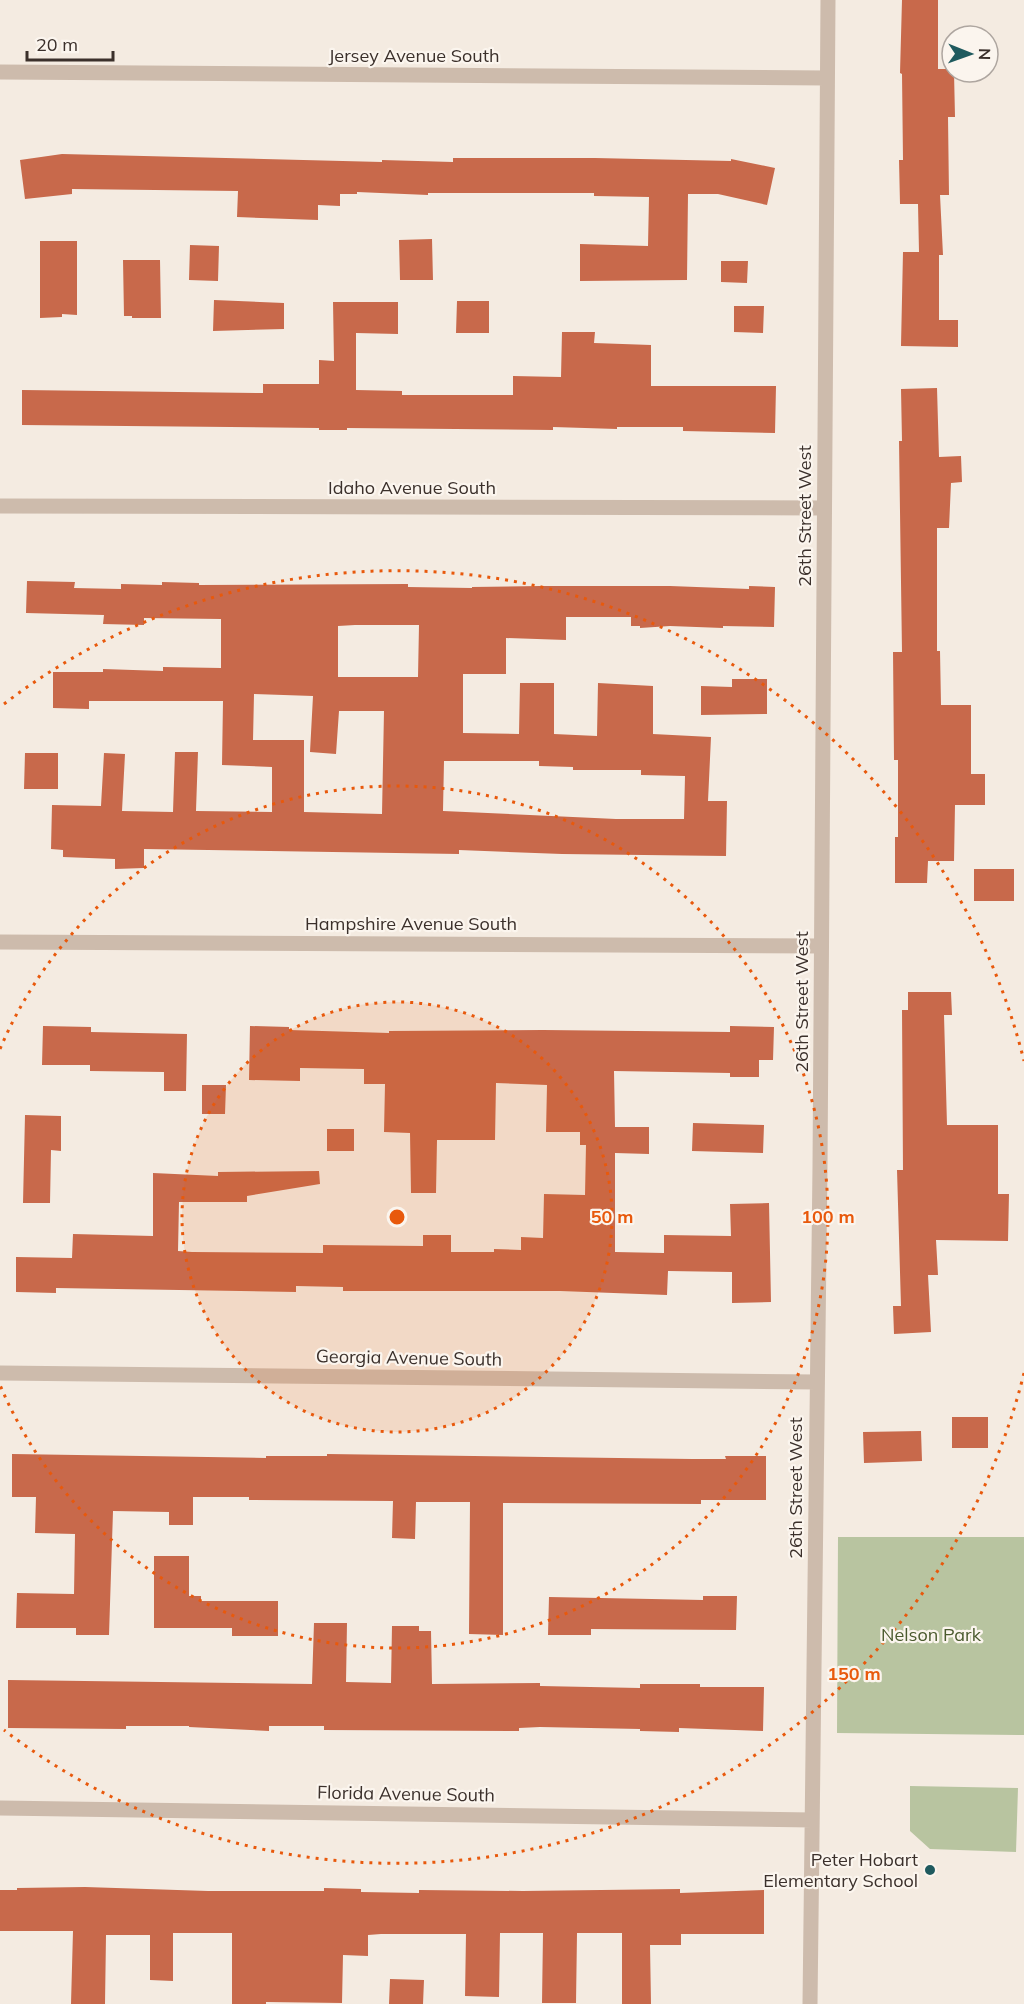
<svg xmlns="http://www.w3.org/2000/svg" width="1024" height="2004" font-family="Mulish,sans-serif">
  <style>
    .green { fill: #b8c4a0 }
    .building { fill: #c8694b; fill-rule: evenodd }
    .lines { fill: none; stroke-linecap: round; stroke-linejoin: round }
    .street { stroke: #cdbbac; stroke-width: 15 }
    .ring { fill: none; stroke: #e8590c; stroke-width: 3; stroke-dasharray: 3 6 }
    .poi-dot { fill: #1f5a5e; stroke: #fbf5ee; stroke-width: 2 }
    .labels { text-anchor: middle; stroke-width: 4.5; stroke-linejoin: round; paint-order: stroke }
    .street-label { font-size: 18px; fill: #3b302b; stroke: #fbf5ee }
    .park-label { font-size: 18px; fill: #4a5a2e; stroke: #fbf5ee }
    .poi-label { font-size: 18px; fill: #3b302b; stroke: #fbf5ee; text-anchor: end }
    .centre { fill: #e8590c; stroke: #fbf5ee; stroke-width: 3 }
    .ring-label { font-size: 18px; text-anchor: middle; font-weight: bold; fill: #e8590c; stroke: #fbf5ee; stroke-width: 4.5; stroke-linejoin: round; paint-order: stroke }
  </style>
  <rect width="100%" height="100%" fill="#f4ebe1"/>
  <!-- green -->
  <path class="green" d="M 838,1537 L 1024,1537 L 1024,1735 L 837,1733 Z
    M 910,1786 L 1018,1788 L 1016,1852 L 930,1849 L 910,1831 Z"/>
  <!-- building -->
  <path class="building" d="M 902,0 L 938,0 L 938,69 L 952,69 L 954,72 L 955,117 L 948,117 L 949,195 L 940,195 L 943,255 L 939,255 L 939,320 L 958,320 L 958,347 L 901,346 L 903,252 L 919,252 L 918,204 L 900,204 L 899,160 L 903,160 L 902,74 L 900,73 Z
    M 62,154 L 382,162 L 382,160 L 453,162 L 453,158 L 595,158 L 731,161 L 731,159 L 775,168 L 767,205 L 718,194 L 688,194 L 687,280 L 580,281 L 580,244 L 648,246 L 649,197 L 594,196 L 594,193 L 428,193 L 428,195 L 357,192 L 357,194 L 340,194 L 340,206 L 318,205 L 318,220 L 237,217 L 238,191 L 72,189 L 72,194 L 25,199 L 20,160 Z
    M 432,239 L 433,280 L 400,280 L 399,240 Z
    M 40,241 L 77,241 L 77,315 L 62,314 L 62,317 L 40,318 Z
    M 190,245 L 219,246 L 218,281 L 189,280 Z
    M 123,260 L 160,260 L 161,318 L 132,318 L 132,316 L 124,316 Z
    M 721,261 L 748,261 L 747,283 L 721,282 Z
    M 214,300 L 284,303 L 284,329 L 213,331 Z
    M 457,301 L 489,301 L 489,333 L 456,333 Z
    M 333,302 L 398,302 L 398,334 L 356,333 L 356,390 L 402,391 L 402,395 L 513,395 L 513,376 L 561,377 L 562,332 L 595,332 L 594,343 L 651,345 L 651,386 L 776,386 L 775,433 L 683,431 L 683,427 L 617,427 L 617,429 L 553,427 L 553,430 L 347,428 L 347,430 L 319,430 L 319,428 L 22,425 L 22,390 L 263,393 L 263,384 L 319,384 L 319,360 L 334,361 Z
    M 734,306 L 764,306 L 763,333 L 734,332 Z
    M 937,388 L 939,457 L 961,456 L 962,482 L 951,483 L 949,528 L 937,528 L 937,651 L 940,651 L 941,705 L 971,705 L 971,774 L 985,774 L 985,805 L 955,805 L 954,861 L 928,861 L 927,883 L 895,883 L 895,837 L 898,837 L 898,760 L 894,760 L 893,652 L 902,652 L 899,441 L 902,441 L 901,389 Z
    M 27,581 L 75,582 L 74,588 L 121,589 L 121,584 L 162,585 L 162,582 L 199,583 L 199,585 L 408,584 L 408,587 L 472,588 L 472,587 L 540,586 L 670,586 L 749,589 L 749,586 L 775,587 L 774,627 L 723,626 L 723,628 L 670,626 L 640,628 L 640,626 L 631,626 L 631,617 L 566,617 L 566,640 L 506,638 L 506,674 L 463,674 L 463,733 L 519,734 L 520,683 L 554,683 L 554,734 L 597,736 L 598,683 L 653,686 L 653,734 L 711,737 L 708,801 L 727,801 L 726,856 L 562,854 L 459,850 L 459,854 L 144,849 L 144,868 L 115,869 L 115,859 L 63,857 L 63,850 L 51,849 L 52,805 L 101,806 L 104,753 L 125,754 L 122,811 L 173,812 L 175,752 L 198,752 L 196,811 L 272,812 L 272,767 L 222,765 L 223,701 L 89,701 L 89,709 L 53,708 L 53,672 L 103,672 L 103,669 L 163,671 L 163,667 L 221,668 L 221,619 L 144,618 L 144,625 L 103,624 L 104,615 L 26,613 ZM 355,625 L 419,625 L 418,677 L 338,677 L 338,626 ZM 254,694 L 313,696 L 310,752 L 336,754 L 339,711 L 384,711 L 382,814 L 304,812 L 304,740 L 253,740 ZM 444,761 L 539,761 L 539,766 L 573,767 L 573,770 L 641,770 L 641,775 L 685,776 L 684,819 L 616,819 L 443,811 Z
    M 732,679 L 767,679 L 767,714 L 701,715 L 701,686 L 732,687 Z
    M 25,753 L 58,753 L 58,789 L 24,789 Z
    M 974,869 L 1014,869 L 1014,901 L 974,901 Z
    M 908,992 L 951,992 L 952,1015 L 944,1015 L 947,1125 L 998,1125 L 998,1194 L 1009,1194 L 1008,1241 L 936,1240 L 938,1275 L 928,1275 L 931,1332 L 894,1334 L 893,1306 L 901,1306 L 897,1170 L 903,1170 L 902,1010 L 908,1010 Z
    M 43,1026 L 91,1027 L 91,1032 L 187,1034 L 186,1091 L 164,1091 L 164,1072 L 90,1071 L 90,1065 L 42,1065 Z
    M 250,1026 L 289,1027 L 289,1030 L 389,1033 L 389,1031 L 543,1030 L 730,1032 L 730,1026 L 774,1027 L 773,1060 L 759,1060 L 759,1077 L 730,1077 L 730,1073 L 614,1071 L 615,1127 L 649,1127 L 649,1154 L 615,1153 L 615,1252 L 664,1253 L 664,1235 L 731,1236 L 730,1204 L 769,1203 L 771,1302 L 732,1303 L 732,1272 L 668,1271 L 667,1295 L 560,1291 L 343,1291 L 343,1287 L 296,1286 L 296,1292 L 56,1288 L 56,1293 L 16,1292 L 16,1257 L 72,1258 L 73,1234 L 153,1236 L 153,1173 L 218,1176 L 218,1172 L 319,1171 L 320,1184 L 247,1196 L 247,1202 L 179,1202 L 178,1251 L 192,1252 L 323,1253 L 323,1245 L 423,1246 L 423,1235 L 451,1235 L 451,1252 L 494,1252 L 494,1249 L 521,1250 L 521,1237 L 543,1238 L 544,1194 L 585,1195 L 586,1145 L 580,1145 L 580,1132 L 546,1132 L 547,1085 L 496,1083 L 495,1140 L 437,1140 L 436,1193 L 411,1193 L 410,1133 L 384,1132 L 385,1084 L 364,1084 L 364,1069 L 300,1068 L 300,1081 L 249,1080 Z
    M 202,1085 L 226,1085 L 225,1114 L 202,1114 Z
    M 25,1115 L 61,1116 L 61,1151 L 51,1150 L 50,1203 L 23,1203 Z
    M 693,1123 L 764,1125 L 763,1153 L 692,1151 Z
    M 327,1129 L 354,1129 L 354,1151 L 327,1151 Z
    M 952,1417 L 988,1417 L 988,1448 L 952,1448 Z
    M 921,1431 L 922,1461 L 864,1463 L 863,1432 Z
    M 12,1454 L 266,1458 L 266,1456 L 327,1456 L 327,1454 L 692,1459 L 726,1459 L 725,1456 L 766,1456 L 766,1500 L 701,1500 L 701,1504 L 503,1503 L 503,1635 L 469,1634 L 470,1502 L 416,1502 L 415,1539 L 392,1538 L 393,1501 L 249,1500 L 249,1497 L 193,1497 L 193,1525 L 169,1525 L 169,1512 L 113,1511 L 109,1635 L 76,1635 L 76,1628 L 16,1628 L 17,1593 L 74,1594 L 75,1534 L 35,1533 L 36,1497 L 12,1497 Z
    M 154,1556 L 189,1556 L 189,1596 L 201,1596 L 201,1601 L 278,1601 L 278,1636 L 232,1636 L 232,1628 L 154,1628 Z
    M 703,1596 L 737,1596 L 736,1630 L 591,1629 L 591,1635 L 548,1635 L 549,1597 L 703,1600 Z
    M 314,1623 L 347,1623 L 346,1682 L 391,1683 L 392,1626 L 419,1626 L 419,1631 L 431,1631 L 432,1684 L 540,1683 L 540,1686 L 640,1688 L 640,1684 L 700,1684 L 700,1687 L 764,1687 L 763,1731 L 679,1728 L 679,1732 L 640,1731 L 640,1729 L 540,1727 L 519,1728 L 519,1731 L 324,1730 L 324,1726 L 269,1726 L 269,1731 L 189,1727 L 189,1726 L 126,1726 L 126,1729 L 8,1728 L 8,1680 L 312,1684 Z
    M 85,1887 L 208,1891 L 324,1891 L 324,1888 L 361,1889 L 361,1892 L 419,1893 L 419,1890 L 523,1891 L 680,1889 L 680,1893 L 764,1890 L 764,1934 L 681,1934 L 681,1945 L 650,1945 L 651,2004 L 622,2004 L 622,1933 L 577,1933 L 576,2003 L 542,2003 L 543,1933 L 500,1933 L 499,1997 L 465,1996 L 466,1934 L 381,1934 L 368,1935 L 368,1956 L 343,1955 L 342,2003 L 266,2002 L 266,2004 L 232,2004 L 232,1933 L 173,1933 L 173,1981 L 150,1980 L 150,1935 L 106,1935 L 105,2004 L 71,2004 L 73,1931 L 0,1931 L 0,1890 L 17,1890 L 17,1888 Z
    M 390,1979 L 424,1980 L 423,2004 L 389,2004 Z"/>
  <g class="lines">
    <!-- street -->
    <path class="street" d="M 0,72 L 827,78
      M 0,506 L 824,508
      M 0,942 L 821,946
      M 0,1373 L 817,1382
      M 0,1808 L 812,1820
      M 810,2004 L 820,1166 L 828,0"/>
  </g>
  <!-- distance rings -->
  <circle cx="397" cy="1217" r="215" fill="#e8590c" fill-opacity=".12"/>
  <g class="ring">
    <circle cx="397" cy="1217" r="215"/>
    <path d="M0 1049A431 431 0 1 1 0 1385"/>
    <path d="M1024 1373A646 646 0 0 1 4 1730M4 704A646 646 0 0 1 1024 1061"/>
  </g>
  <!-- markers -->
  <circle class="poi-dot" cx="930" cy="1870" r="6"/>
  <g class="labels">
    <!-- street labels -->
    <g class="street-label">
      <text x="414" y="62">Jersey Avenue South</text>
      <text x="412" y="494">Idaho Avenue South</text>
      <text transform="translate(805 516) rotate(-90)" y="6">26th Street West</text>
      <text x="411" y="930">Hampshire Avenue South</text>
      <text transform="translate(802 1002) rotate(-90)" y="6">26th Street West</text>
      <text transform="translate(409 1358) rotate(1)" y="6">Georgia Avenue South</text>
      <text transform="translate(796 1488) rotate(-90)" y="6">26th Street West</text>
      <text transform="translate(406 1794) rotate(1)" y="6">Florida Avenue South</text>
    </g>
    <!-- park labels -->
    <g class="park-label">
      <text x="931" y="1641">Nelson Park</text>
    </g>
    <!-- poi labels -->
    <g class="poi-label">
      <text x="918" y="1866">Peter Hobart<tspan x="918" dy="21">Elementary School</tspan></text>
    </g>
  </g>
  <circle cx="397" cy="1217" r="9" class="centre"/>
  <g class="ring-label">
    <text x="612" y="1223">50 m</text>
    <text x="828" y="1223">100 m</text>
    <text x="854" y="1680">150 m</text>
  </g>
  <!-- north arrow -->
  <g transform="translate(970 54) rotate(91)"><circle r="28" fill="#fbf5ee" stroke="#aea6a0" stroke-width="1.5"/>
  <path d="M0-4.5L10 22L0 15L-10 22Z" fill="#1f5a5e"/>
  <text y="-9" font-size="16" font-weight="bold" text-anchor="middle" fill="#3b302b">N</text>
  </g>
  <!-- scale -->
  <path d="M27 51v9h86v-9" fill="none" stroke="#3b302b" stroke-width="3"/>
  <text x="36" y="51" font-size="18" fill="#3b302b" stroke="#fbf5ee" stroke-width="4.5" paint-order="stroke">20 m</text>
</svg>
